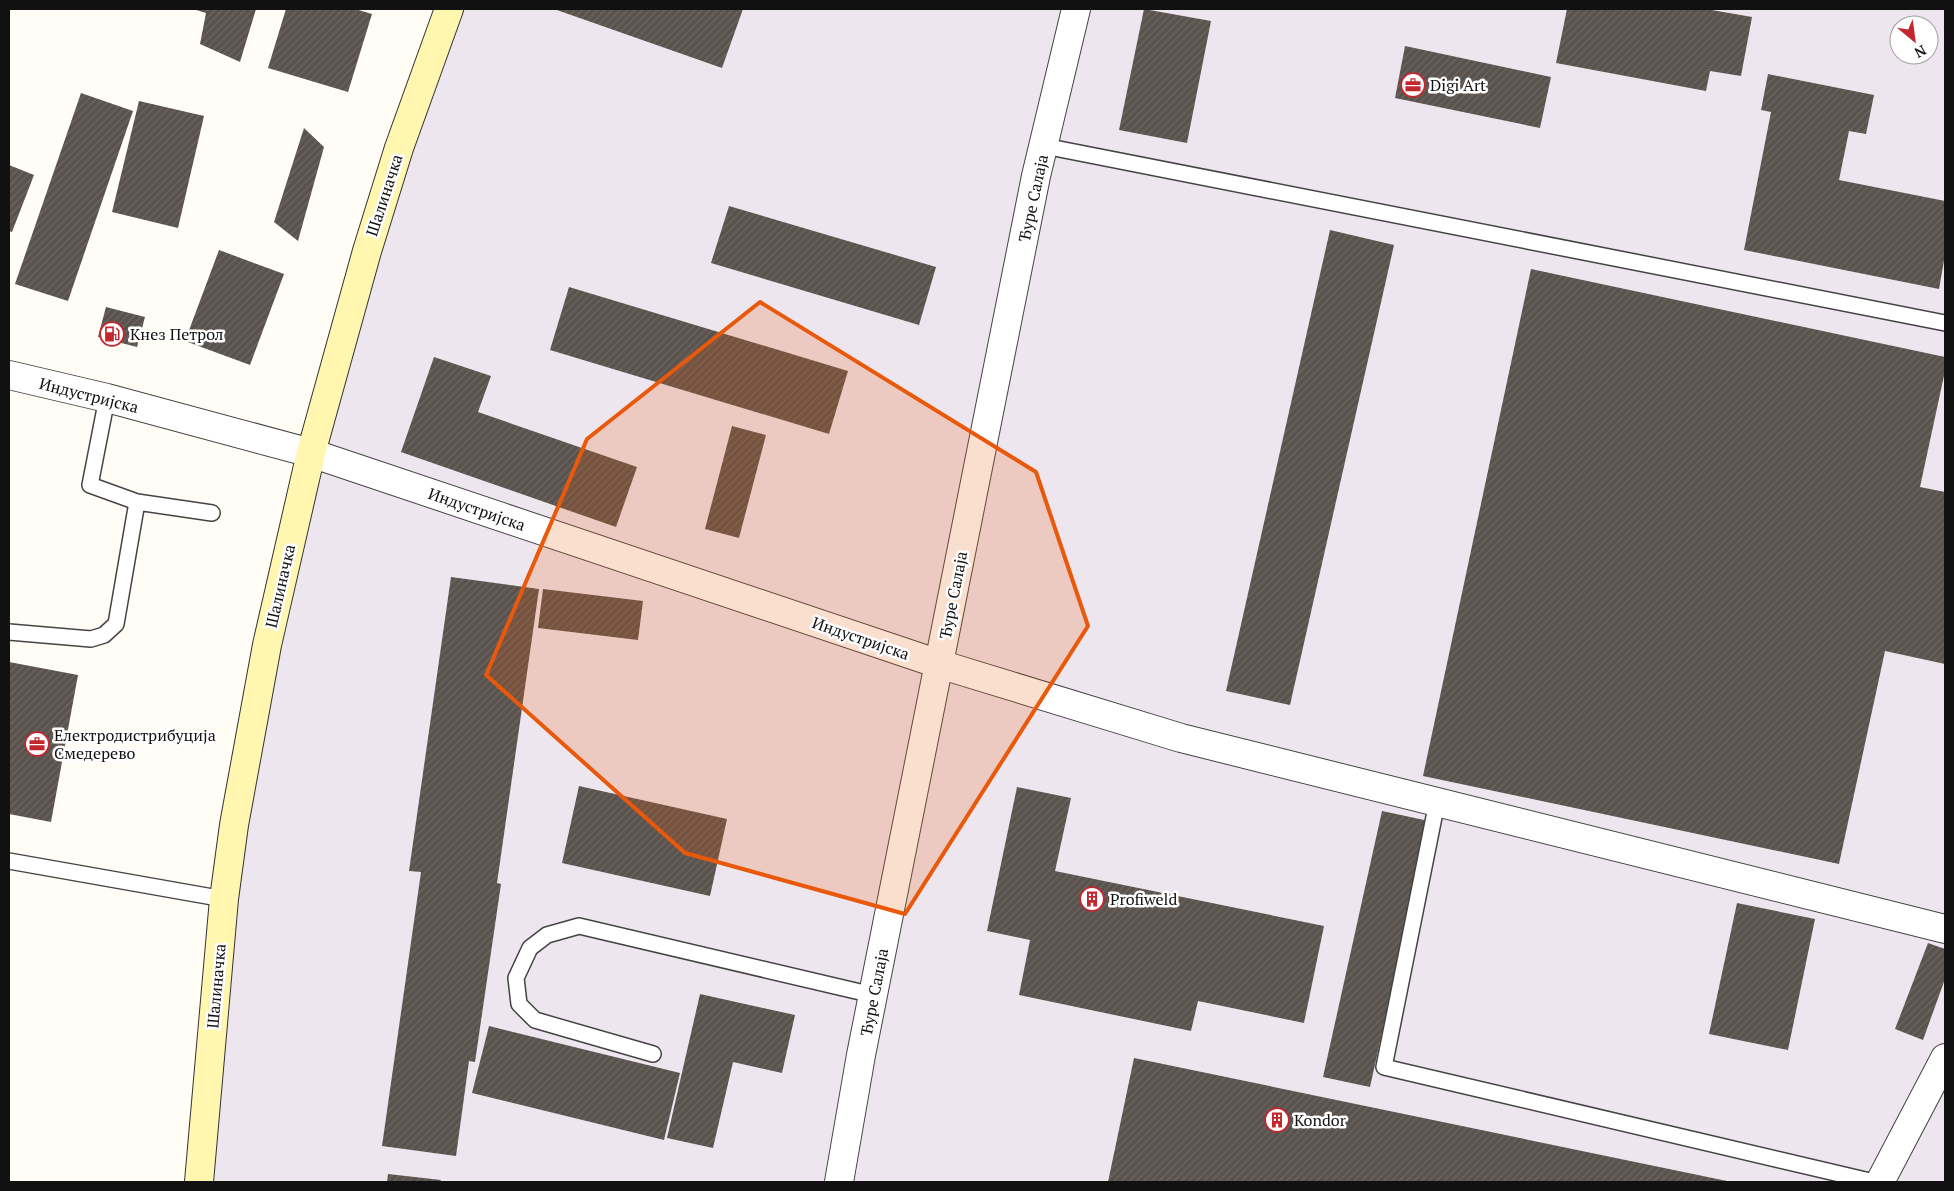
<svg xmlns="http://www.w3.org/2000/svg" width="1954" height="1191" font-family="'PT Serif',serif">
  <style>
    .industrial { fill: #eee6ef; fill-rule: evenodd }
    .building { fill: url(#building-hatch) }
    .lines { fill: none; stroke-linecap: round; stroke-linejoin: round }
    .service-casing { stroke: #444; stroke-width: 18 }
    .minor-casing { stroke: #444; stroke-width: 30 }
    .secondary-casing { stroke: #333; stroke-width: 30 }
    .service { stroke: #fff; stroke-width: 15 }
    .minor { stroke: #fff; stroke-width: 28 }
    .secondary { stroke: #fff6b0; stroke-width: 28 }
    .marked { fill: #e8590c; fill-opacity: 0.2; stroke: #e8590c; stroke-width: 4; stroke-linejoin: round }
    .labels { text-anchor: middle; stroke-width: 5; stroke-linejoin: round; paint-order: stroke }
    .poi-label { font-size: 16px; fill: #111; stroke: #fff; text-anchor: start }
    .street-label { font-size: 16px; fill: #111; stroke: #fff }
  </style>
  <defs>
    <pattern id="building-hatch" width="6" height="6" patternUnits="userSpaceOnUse" patternTransform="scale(1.25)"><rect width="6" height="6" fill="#5a524d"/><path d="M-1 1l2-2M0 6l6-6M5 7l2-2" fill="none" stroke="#6d6662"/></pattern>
  </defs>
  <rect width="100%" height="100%" fill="#fffdf5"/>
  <!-- industrial -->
  <path class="industrial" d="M 459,9 L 1945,9 L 1945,1182 L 199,1182 L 224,899 L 311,453 ZM 1899,25 L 1929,25 L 1929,55 L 1899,55 Z"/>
  <!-- building -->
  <path class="building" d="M 193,9 L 256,9 L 240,62 L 200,44 L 206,13 Z
    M 286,9 L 355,9 L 372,14 L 348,92 L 268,68 Z
    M 554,9 L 743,9 L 722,68 Z
    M 1144,9 L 1211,21 L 1187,143 L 1119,130 Z
    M 1567,9 L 1706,9 L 1752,17 L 1741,76 L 1710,71 L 1706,91 L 1556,63 Z
    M 1405,46 L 1551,77 L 1540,128 L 1395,98 Z
    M 1768,74 L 1874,95 L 1866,134 L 1849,131 L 1839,180 L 1945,201 L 1945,255 L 1939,289 L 1744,250 L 1771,112 L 1761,110 Z
    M 81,93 L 133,111 L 68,301 L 15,284 Z
    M 139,101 L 204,116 L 178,228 L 112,212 Z
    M 304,128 L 324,147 L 298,241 L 274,222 Z
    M 9,165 L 34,175 L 12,232 L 9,231 Z
    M 729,206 L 936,267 L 919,325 L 711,263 Z
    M 1330,230 L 1394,245 L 1290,705 L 1226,691 Z
    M 219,250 L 284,274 L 250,365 L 185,341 Z
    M 1531,269 L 1945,357 L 1945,371 L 1920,487 L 1945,492 L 1945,664 L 1885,651 L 1839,864 L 1423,776 Z
    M 569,287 L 848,371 L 829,434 L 550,350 Z
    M 106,307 L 145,317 L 137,347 L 98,337 Z
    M 434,357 L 491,376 L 478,412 L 637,467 L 616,527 L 401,452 Z
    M 732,426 L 766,435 L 739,538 L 705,529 Z
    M 451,577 L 539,589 L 497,883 L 501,884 L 475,1062 L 469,1061 L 456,1156 L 382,1146 L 421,872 L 409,871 Z
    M 543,589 L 643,601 L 638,640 L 538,628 Z
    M 9,662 L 78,675 L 51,822 L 9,814 Z
    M 579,786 L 727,819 L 710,896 L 562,863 Z
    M 1017,787 L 1071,798 L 1055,871 L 1324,926 L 1304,1023 L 1198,1001 L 1191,1031 L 1019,995 L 1030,940 L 987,931 Z
    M 1382,811 L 1429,821 L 1370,1087 L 1323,1077 Z
    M 1737,903 L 1815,919 L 1788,1050 L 1709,1034 Z
    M 1928,943 L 1945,949 L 1945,979 L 1923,1040 L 1895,1029 Z
    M 700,994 L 795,1015 L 782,1073 L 733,1062 L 713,1148 L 667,1138 Z
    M 489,1026 L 680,1073 L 664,1140 L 472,1093 Z
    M 1134,1058 L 1727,1181 L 1726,1182 L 1108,1182 Z
    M 388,1174 L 441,1180 L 440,1182 L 387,1182 Z"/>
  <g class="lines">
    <!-- service casing -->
    <g class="service-casing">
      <path id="service" d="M 1044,146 L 1945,323
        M 107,398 L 90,485 L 137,502 L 212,513
        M 9,632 L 91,639 L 104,635 L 116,624 L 137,502
        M 1437,802 L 1384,1067 L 1874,1182
        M 9,861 L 224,899
        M 653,1054 L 535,1020 L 519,1004 L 516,978 L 530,948 L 547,935 L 579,926 L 873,995"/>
    </g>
    <!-- minor casing -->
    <g class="minor-casing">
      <path id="minor" d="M 9,375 L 107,398 L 311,453 L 939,664 L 1181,738 L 1945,929
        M 839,1182 L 861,1055 L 1036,176 L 1076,9
        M 1880,1182 L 1945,1058"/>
    </g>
    <!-- secondary casing -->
    <g class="secondary-casing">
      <path id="secondary" d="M 199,1182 L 224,899 L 234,825 L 267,645 L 311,453 L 367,251 L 399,148 L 449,9"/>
    </g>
    <!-- service -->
    <use href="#service" class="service"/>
    <!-- minor -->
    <use href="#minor" class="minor"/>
    <!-- secondary -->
    <use href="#secondary" class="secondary"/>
  </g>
  <!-- marked area -->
  <path class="marked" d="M 760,302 L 1036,472 L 1088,626 L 905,914 L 685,853 L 486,675 L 587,439 Z"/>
  <!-- icons -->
  <defs>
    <g id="office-ring" transform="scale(1.25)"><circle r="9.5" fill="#fff" stroke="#c4262e" stroke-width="1.5"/><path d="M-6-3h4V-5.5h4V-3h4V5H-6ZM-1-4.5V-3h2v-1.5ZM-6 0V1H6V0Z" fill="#c4262e"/></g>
    <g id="fuel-ring" transform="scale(1.25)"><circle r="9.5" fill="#fff" stroke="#c4262e" stroke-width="1.5"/><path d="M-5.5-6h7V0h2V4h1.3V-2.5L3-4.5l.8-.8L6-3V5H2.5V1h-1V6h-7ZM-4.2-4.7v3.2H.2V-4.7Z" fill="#c4262e"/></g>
    <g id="building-ring" transform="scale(1.25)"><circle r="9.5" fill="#fff" stroke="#c4262e" stroke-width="1.5"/><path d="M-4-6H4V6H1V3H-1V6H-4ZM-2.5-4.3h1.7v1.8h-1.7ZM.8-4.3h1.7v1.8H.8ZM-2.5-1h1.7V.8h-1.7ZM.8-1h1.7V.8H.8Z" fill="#c4262e"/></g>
  </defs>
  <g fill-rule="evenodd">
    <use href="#office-ring" x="1413" y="85"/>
    <use href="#fuel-ring" x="112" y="334"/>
    <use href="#office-ring" x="37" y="744"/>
    <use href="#building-ring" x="1092" y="899"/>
    <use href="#building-ring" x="1277" y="1120"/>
  </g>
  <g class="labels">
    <!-- poi labels -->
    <g class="poi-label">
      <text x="1430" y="91">Digi Art</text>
      <text x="130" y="340">Кнез Петрол</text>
      <text x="54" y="741">Електродистрибуција<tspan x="54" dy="18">Смедерево</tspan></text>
      <text x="1110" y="905">Profiweld</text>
      <text x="1294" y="1126">Kondor</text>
    </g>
    <!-- street labels -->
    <g class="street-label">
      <text transform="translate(384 195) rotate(-72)" y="6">Шалиначка</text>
      <text transform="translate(1033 198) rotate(-78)" y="6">Ђуре Салаја</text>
      <text transform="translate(89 395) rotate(14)" y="6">Индустријска</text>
      <text transform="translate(477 509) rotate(19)" y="6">Индустријска</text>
      <text transform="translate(280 586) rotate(-77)" y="6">Шалиначка</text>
      <text transform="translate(953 595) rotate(-79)" y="6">Ђуре Салаја</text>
      <text transform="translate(861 638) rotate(19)" y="6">Индустријска</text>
      <text transform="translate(216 986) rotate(-85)" y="6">Шалиначка</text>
      <text transform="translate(874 992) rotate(-79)" y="6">Ђуре Салаја</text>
    </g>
  </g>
  <!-- border -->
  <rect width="1954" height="1191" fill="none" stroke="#111111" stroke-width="20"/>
  <!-- north arrow -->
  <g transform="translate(1914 40) rotate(151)"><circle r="24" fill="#ffffff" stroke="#a0a0a0"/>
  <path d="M0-4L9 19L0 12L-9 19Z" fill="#c4262e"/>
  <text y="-8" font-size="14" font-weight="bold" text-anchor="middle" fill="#111111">N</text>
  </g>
</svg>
